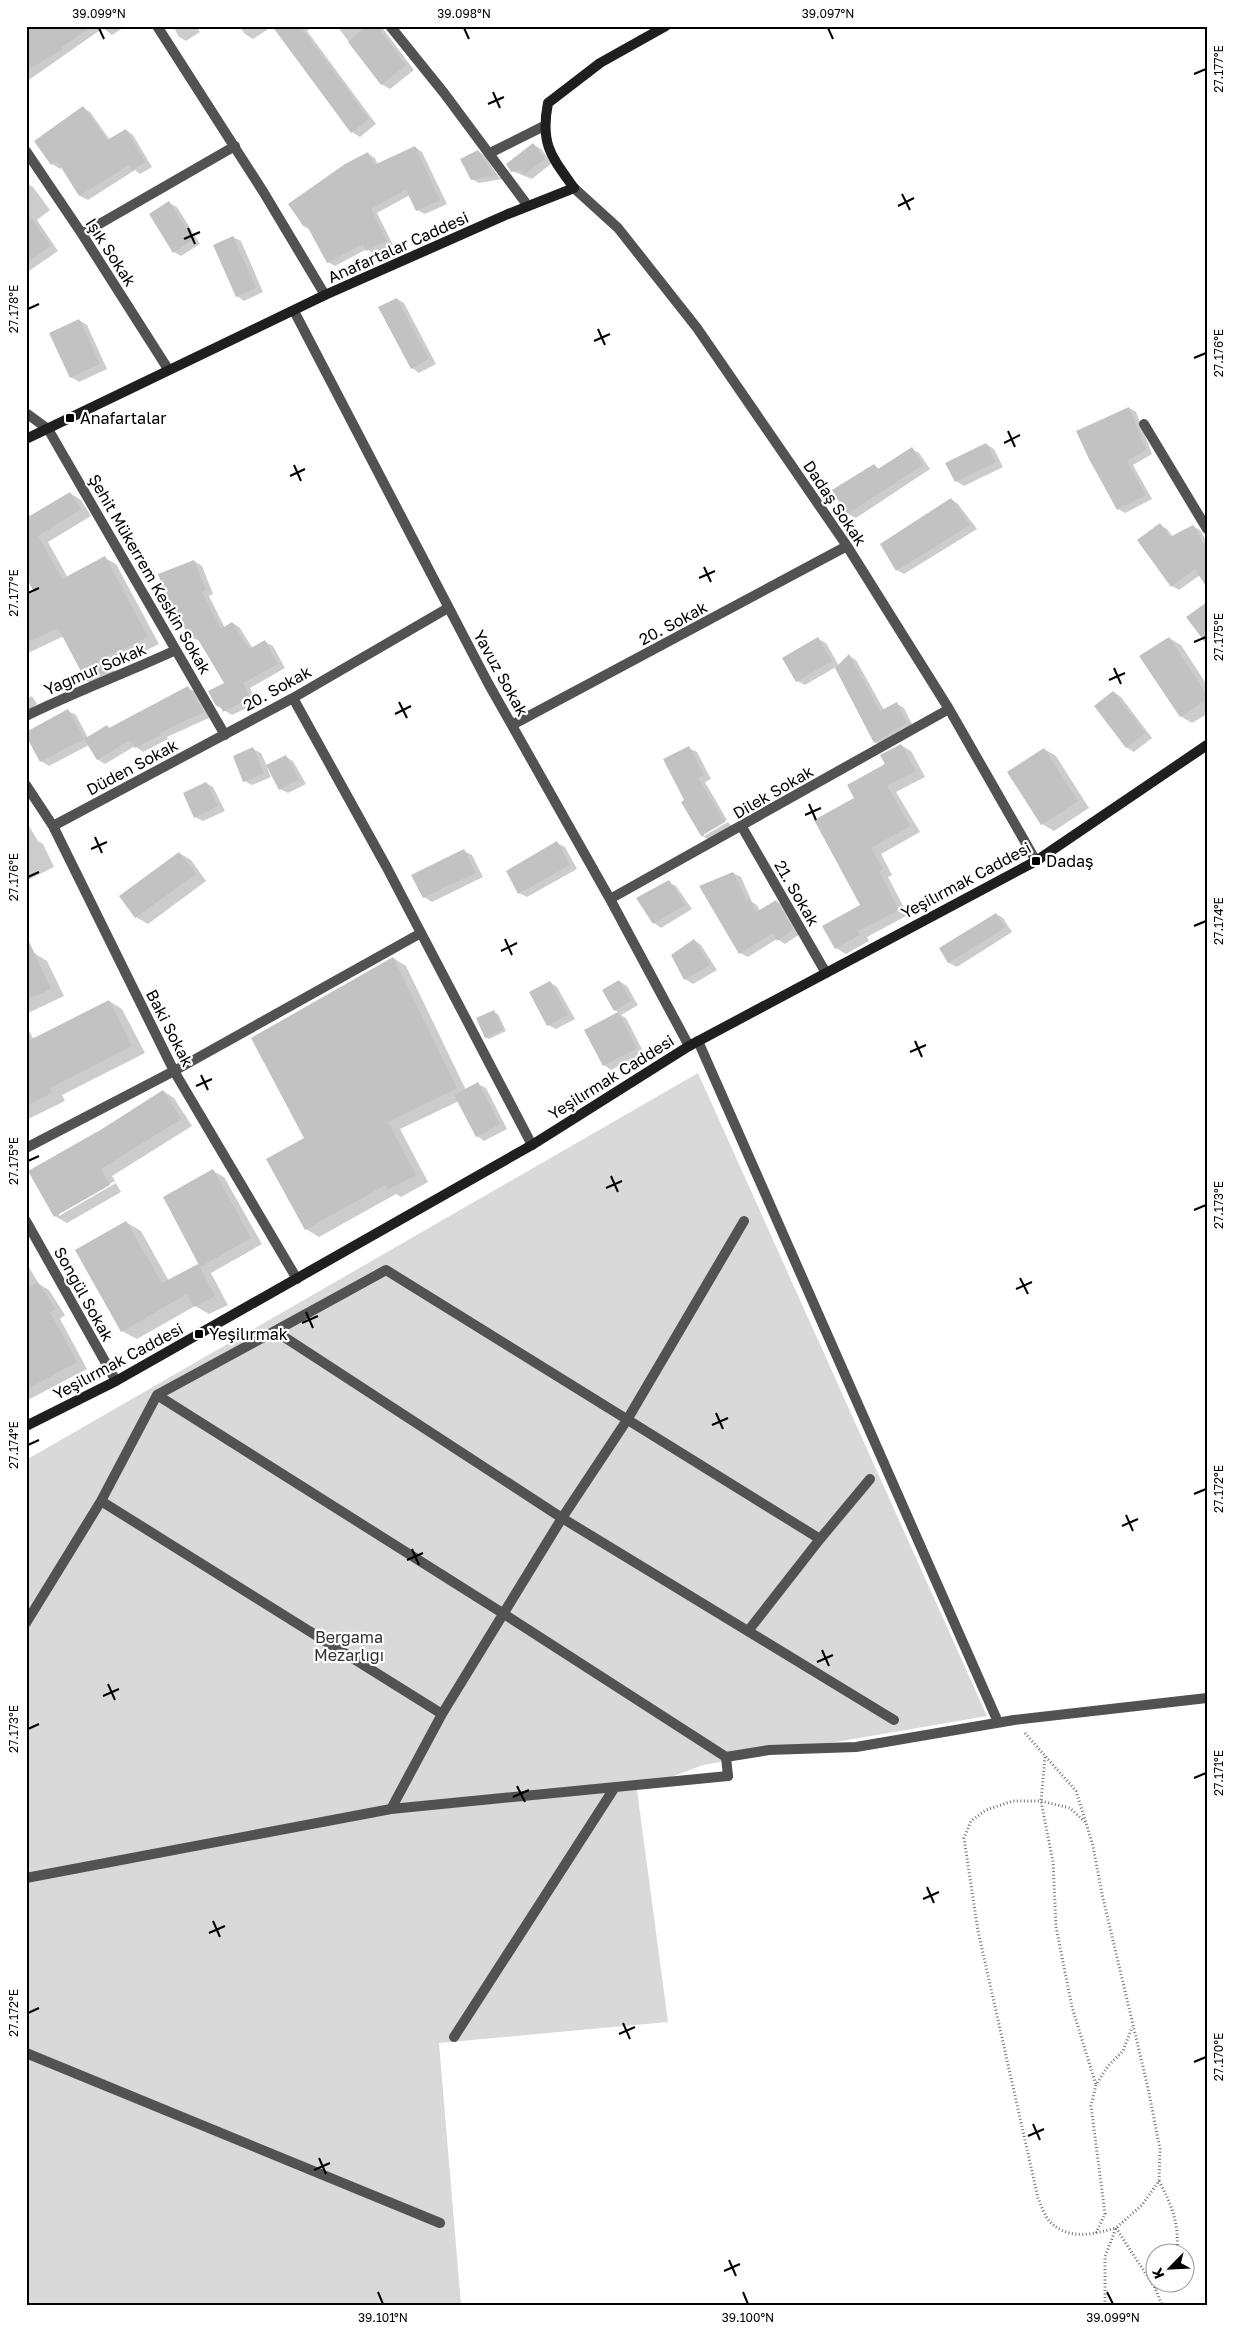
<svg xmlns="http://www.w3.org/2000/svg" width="1233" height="2331" font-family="'Golos Text',sans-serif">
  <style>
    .green { fill: #d9d9d9 }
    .shadow { fill: #0003 }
    .building { fill: #c2c2c2 }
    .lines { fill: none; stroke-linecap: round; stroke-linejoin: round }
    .path { stroke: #747474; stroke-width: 3; stroke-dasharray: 1 2.5; stroke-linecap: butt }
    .lane { stroke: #525252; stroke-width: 10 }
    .street { stroke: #525252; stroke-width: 10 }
    .secondary { stroke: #1f1f1f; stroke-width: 10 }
    .ticks { fill: none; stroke: #000; stroke-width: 2 }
    .poi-dot { fill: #000; stroke: #fff; stroke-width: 2 }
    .labels { text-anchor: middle; stroke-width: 4.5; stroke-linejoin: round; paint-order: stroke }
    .street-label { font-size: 16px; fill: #000; stroke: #fff }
    .poi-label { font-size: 16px; fill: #000; stroke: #fff; text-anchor: start }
    .park-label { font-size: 16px; fill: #303030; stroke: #fff }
    .neatline { fill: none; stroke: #000; stroke-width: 2 }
    .ticks-label { font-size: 12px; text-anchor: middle; fill: #000 }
  </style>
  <rect width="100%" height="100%" fill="#fff"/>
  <!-- green -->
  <path class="green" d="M 698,1073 L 987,1716 L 703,1765 L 637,1790 L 668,2022 L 439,2043 L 461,2305 L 29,2305 L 26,2302 L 26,1460 Z"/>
  <!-- shadow -->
  <path class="shadow" d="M 26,26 L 126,26 L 112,35 L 103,28 L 26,82 Z
    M 173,26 L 196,26 L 200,32 L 186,41 L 179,37 Z
    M 239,26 L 273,26 L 253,39 L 245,34 Z
    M 273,26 L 314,26 L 307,31 L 376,124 L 360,137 L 352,132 Z
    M 337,26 L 381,26 L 414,70 L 390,89 L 381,84 Z
    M 83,108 L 90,112 L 110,140 L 126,130 L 133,135 L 152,167 L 140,174 L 135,170 L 88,200 L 80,196 L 62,167 L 60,169 L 52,164 Z
    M 534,145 L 541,149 L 552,163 L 532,179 L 512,171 Z
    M 415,147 L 422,152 L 447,204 L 425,214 L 417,210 L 410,195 L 377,213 L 393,245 L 374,254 L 367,249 L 335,266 L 328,262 L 310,230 L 305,227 L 368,154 L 375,158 L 378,165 Z
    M 478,151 L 485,156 L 498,176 L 502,179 L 479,183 L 472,179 Z
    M 26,183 L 33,187 L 50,210 L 37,220 L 58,251 L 26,273 Z
    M 169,203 L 177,207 L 200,244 L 181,256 L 174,252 Z
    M 233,237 L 241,241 L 263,292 L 244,301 L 237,296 Z
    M 397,299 L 404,303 L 436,364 L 419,373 L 412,368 Z
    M 79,320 L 87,325 L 107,369 L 79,382 L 71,377 Z
    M 1129,408 L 1136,412 L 1152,454 L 1133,465 L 1152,499 L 1125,513 L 1118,509 L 1090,459 Z
    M 986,444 L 994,449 L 1003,467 L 964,486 L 956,481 Z
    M 912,449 L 919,453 L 930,469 L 856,518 L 848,514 L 834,490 L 874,466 L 880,469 Z
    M 70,493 L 81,500 L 91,516 L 48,542 L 68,578 L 105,558 L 116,564 L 159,644 L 112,667 L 117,678 L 98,687 L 87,681 L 64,636 L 26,654 L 26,597 L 36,592 L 26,574 L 26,513 L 32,517 Z
    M 951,499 L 958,504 L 977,529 L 904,574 L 897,570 Z
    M 1160,525 L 1167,529 L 1173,537 L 1193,526 L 1200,530 L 1207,542 L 1207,586 L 1200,575 L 1179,590 L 1172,586 Z
    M 194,561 L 202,566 L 213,594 L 209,596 L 225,628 L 233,623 L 240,628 L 253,649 L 265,642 L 273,646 L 285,668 L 250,688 L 257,703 L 232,715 L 217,706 L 225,684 L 201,641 L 191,638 L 175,606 L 170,603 Z
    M 1169,638 L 1181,645 L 1207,685 L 1207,714 L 1192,723 L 1180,716 Z
    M 818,639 L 826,643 L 839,666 L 849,656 L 856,660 L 884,710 L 897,704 L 904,708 L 914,728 L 883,747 L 875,742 L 836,667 L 805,685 L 797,681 Z
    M 26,660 L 30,667 L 26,668 Z
    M 26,688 L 30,694 L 26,696 Z
    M 188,688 L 196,692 L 211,717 L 167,737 L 168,739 L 143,752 L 135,746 L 105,764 L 97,759 L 89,745 L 49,766 L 41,761 L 68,711 L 76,715 L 88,738 L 107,727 L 111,729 Z
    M 1114,692 L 1121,697 L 1152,738 L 1134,752 L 1126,747 Z
    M 32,696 L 37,704 L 26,712 L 26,699 Z
    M 901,745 L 911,751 L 925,777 L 896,792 L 920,832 L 881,854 L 892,875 L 888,877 L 908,915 L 867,937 L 869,941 L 846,954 L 836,948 L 861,905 L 855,798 Z
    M 689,748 L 697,752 L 711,779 L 705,782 L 727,820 L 704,833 L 704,836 L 728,822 L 732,827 L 710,840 L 702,836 L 682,802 L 686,800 Z
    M 253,749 L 261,753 L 267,766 L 286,757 L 293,761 L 306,784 L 288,793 L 280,789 L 269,768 L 267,768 L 271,777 L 252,785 L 244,781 Z
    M 1044,749 L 1056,756 L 1089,808 L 1054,831 L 1042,824 Z
    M 206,783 L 213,787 L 225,811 L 203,821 L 195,817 Z
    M 26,821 L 38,841 L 43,844 L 54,867 L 26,881 Z
    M 557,843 L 565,847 L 577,869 L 527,897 L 519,893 Z
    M 464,851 L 472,855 L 483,877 L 432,902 L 424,897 Z
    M 179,853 L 191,860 L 206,881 L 148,924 L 136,917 Z
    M 733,873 L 741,877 L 752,902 L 757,905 L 760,911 L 776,901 L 784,906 L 800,934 L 785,944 L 777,939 L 748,957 L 740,953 Z
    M 668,882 L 676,886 L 692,909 L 661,928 L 654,923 Z
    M 996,914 L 1003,918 L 1012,932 L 957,967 L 949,963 L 940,949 Z
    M 694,940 L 701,945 L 717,970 L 693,984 L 685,979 Z
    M 34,953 L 47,961 L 64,996 L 26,1014 L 26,956 Z
    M 393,958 L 406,966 L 466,1090 L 478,1084 L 486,1088 L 507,1129 L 484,1141 L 477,1136 L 459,1101 L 400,1129 L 428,1182 L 401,1197 L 396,1194 L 319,1237 L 306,1229 L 306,1138 Z
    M 619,981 L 627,986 L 638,1005 L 621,1015 L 626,1018 L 644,1053 L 611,1070 L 604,1065 L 586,1030 L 619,1013 L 615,1010 Z
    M 550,982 L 557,987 L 575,1019 L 556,1029 L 548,1025 Z
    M 109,1001 L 122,1009 L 145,1053 L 62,1095 L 65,1101 L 26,1120 L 26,1025 L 34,1040 Z
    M 494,1012 L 498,1014 L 506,1031 L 489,1039 L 485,1037 Z
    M 163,1091 L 174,1098 L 192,1126 L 112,1176 L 115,1181 L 59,1213 L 59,1216 L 116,1183 L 121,1192 L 67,1223 L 55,1216 L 103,1130 Z
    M 213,1171 L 224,1177 L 262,1244 L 211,1273 L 228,1305 L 209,1314 L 195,1306 L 137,1339 L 122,1331 L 126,1222 L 141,1231 L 169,1281 L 200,1265 Z
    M 26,1262 L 39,1284 L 49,1290 L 65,1315 L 60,1319 L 87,1369 L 26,1401 Z"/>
  <!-- building -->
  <path class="building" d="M 26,26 L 93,26 L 62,47 L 63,49 L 26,71 Z
    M 272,26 L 300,26 L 369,119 L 351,133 Z
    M 367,26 L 377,26 L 406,65 L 381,85 L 348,42 Z
    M 83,106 L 107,140 L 126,129 L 145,162 L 132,170 L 129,165 L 79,196 L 57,161 L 51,165 L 34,141 Z
    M 533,143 L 545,159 L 524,175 L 520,170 L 511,172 L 506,164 Z
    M 415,146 L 440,200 L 416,211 L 406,190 L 371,209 L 387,241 L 366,251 L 363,244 L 327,263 L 307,226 L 304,227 L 288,204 L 345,164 L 368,152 L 374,165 Z
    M 478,150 L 493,174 L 495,173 L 496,175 L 471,180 L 460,159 Z
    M 169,201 L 193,240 L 173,253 L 149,214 Z
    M 26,210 L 51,246 L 26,263 Z
    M 233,236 L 256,288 L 236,297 L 213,245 Z
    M 397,298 L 429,359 L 411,369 L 378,307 Z
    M 79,319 L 100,364 L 70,378 L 49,333 Z
    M 1129,407 L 1146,450 L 1127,461 L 1146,495 L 1117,510 L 1089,459 L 1076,431 Z
    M 986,443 L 996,462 L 955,482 L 945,463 Z
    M 912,447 L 923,465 L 847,514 L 832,490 L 874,464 L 878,469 Z
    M 70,492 L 81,509 L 38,536 L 62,579 L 105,556 L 148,637 L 101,660 L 107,672 L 86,681 L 58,628 L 30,641 L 26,632 L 26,595 L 34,592 L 26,577 L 26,515 L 28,517 Z
    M 951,498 L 970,525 L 896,571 L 880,544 Z
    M 1160,523 L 1170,537 L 1193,525 L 1207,549 L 1207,588 L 1195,569 L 1171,587 L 1137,540 Z
    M 194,560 L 206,590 L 202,592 L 221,629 L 232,622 L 249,649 L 265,640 L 278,664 L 243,683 L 250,698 L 223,712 L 220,705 L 216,706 L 208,691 L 224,683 L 196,636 L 190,639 L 172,603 L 169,604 L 158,574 Z
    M 1207,602 L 1207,645 L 1186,617 Z
    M 818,637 L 832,661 L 796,682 L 782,658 Z
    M 1169,637 L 1207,695 L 1207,699 L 1180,717 L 1139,656 Z
    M 849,654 L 880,711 L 897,702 L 907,723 L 874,743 L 835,668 Z
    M 188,686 L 204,712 L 160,733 L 161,735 L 135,748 L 130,740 L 97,760 L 84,739 L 107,725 L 109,728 Z
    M 1113,691 L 1145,733 L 1126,748 L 1094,706 Z
    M 68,709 L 84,739 L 40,762 L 26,736 L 26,732 Z
    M 901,744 L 916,771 L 887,786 L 910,826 L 871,848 L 883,869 L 879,871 L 899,910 L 858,931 L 860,935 L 835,949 L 822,926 L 860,905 L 814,820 L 854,798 L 847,785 L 885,764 L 880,755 Z
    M 689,746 L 704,775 L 698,778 L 725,822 L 701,836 L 681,802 L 684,800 L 663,759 Z
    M 253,747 L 264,773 L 243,782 L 233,756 Z
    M 1044,748 L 1078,801 L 1041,825 L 1007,772 Z
    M 286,755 L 299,779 L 279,790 L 266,765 Z
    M 206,782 L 218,806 L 194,818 L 183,793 Z
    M 557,841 L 570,865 L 518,894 L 506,871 Z
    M 464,849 L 476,873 L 423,898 L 411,875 Z
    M 179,852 L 196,874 L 135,918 L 119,896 Z
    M 733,872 L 747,901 L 750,899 L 756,912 L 776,900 L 793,929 L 777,941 L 773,933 L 739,954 L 699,886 Z
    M 669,880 L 685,905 L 653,924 L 636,898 Z
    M 996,913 L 1005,928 L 948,963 L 939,948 Z
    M 26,935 L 51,989 L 26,1000 Z
    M 694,939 L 710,965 L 684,980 L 671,955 Z
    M 393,957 L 457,1088 L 388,1122 L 416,1175 L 387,1190 L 385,1185 L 305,1230 L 266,1159 L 304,1138 L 251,1038 Z
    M 619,980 L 631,1001 L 614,1011 L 602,990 Z
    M 550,981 L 568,1015 L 547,1026 L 529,992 Z
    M 109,1000 L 132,1046 L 50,1088 L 52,1093 L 26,1106 L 26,1042 Z
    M 494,1010 L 503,1030 L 485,1038 L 476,1018 Z
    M 618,1012 L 637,1048 L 603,1066 L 584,1030 Z
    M 478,1082 L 500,1124 L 476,1137 L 454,1095 Z
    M 163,1090 L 181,1119 L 101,1169 L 110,1185 L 54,1217 L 28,1171 L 102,1129 Z
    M 213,1169 L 251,1238 L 200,1267 L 163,1197 Z
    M 126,1221 L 162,1283 L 198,1264 L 215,1296 L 194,1307 L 187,1294 L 121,1332 L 75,1250 Z
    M 38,1282 L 55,1309 L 50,1312 L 77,1362 L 26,1390 L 26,1289 Z"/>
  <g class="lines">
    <!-- path -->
    <path class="path" d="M 1025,1733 L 1076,1791 L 1086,1823
      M 1045,1757 L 1041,1801 L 1053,1862 L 1056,1927 L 1072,2007 L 1096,2085
      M 1159,2181 C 1173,2207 1179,2224 1177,2254
      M 1116,2228 L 1155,2288 L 1162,2305
      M 1096,2233 L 1105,2214 L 1091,2106 L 1096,2085 L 1108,2066 L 1123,2051 L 1132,2027
      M 1155,2288 L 1159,2284
      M 1105,2305 L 1105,2257 L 1116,2228 L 1142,2205 L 1159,2181 L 1160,2149 L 1148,2088 L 1102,1894 L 1093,1846 L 1086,1823 L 1070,1808 L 1041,1801 L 1013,1801 L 986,1810 L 971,1821 L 964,1838 L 978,1931 L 1038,2198 C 1041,2205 1045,2217 1050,2222 C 1070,2241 1093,2234 1116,2228"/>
    <!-- lane -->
    <path class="lane" d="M 275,1331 L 386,1270 L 820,1539 L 748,1631
      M 157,1395 L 275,1331 L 562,1518 L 894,1720
      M 101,1501 L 157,1395 L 504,1614 L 726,1757
      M 820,1539 L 870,1479
      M 26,1623 L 101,1501 L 442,1714
      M 391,1809 L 442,1714 L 562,1518 L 627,1420 L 744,1221
      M 26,1878 L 391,1809 L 728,1776
      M 454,2037 L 615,1787
      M 26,2053 L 440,2223"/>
    <!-- street -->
    <path class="street" d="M 157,26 L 264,193 L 325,295
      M 390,26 L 444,93 L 528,206
      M 26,151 L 82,234 L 168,369
      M 490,153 L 544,126
      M 574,188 L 618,228 L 697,328 L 847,546 L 949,709 L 1036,861
      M 82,234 L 235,146
      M 294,311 L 488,683 L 610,899 L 689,1046
      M 26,413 L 48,429 L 225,735
      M 1144,424 L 1207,529
      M 293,698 L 386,866 L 532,1145
      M 26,716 C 75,692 126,673 176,650
      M 512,725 L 847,546
      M 26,785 L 53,826 L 174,1071 L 297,1279
      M 53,826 L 293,698 L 448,608
      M 742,827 L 826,973
      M 610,899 L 949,709
      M 698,1041 L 998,1722
      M 26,1148 L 174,1071 L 421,933
      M 26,1221 L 116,1381
      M 728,1776 L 726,1757 L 769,1750 L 856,1747 L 1014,1720 L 1207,1698"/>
    <!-- secondary -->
    <path class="secondary" d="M 26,439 L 325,295 L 508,214 L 574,188 C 551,156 540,144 548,103 L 600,63 L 666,26
      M 26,1426 L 116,1381 L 532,1145 L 689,1046 L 1036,861 L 1207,745"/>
  </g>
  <!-- ticks -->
  <path class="ticks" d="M 99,28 L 104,39M 464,28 L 469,39M 828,28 L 833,39M 1194,74 L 1206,69M 493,92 L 500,108M 488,104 L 504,97M 902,194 L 910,210M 898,206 L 914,198M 188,228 L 195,244M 184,239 L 200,232M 28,309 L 39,304M 598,329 L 605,345M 594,341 L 610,334M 1194,358 L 1206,353M 1008,431 L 1015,447M 1004,443 L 1020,435M 294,465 L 301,481M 290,476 L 305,469M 704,567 L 711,582M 699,578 L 715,571M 28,593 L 39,588M 1194,642 L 1206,637M 1114,668 L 1121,684M 1109,680 L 1125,673M 399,702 L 407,718M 395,714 L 411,706M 809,804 L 816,820M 805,815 L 821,808M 95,837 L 102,853M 91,849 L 107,842M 28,877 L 39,872M 1194,926 L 1206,921M 505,939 L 512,955M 501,951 L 517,943M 915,1041 L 922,1057M 910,1052 L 926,1045M 201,1075 L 208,1090M 196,1086 L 212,1079M 28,1161 L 39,1156M 611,1176 L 618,1192M 606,1188 L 622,1181M 1194,1210 L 1206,1205M 1020,1278 L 1028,1294M 1016,1289 L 1032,1282M 306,1312 L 313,1328M 302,1323 L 318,1316M 716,1413 L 723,1429M 712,1425 L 728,1418M 28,1445 L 39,1440M 1194,1494 L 1206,1489M 1126,1515 L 1133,1531M 1122,1526 L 1138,1519M 412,1549 L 419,1565M 407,1560 L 423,1553M 822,1650 L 829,1666M 817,1662 L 833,1655M 108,1684 L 115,1700M 103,1696 L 119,1689M 28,1729 L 39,1724M 1194,1778 L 1206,1773M 517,1786 L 525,1802M 513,1797 L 529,1790M 927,1887 L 934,1903M 923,1899 L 939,1892M 213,1921 L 220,1937M 209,1933 L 225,1926M 28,2013 L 39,2008M 623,2023 L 630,2039M 619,2034 L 635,2027M 1194,2062 L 1206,2057M 1033,2124 L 1040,2140M 1028,2136 L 1044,2129M 319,2158 L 326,2174M 314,2170 L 330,2163M 729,2260 L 736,2276M 724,2271 L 740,2264M 378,2292 L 383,2304M 743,2292 L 748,2304M 1107,2292 L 1113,2304"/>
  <!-- markers -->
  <g class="poi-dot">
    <rect x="65" y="413" width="10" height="10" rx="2.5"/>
    <rect x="1031" y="856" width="10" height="10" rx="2.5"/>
    <rect x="194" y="1329" width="10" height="10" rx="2.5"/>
  </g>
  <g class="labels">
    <!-- street labels -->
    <g class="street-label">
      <text transform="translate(398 247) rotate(-24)" y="6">Anafartalar Caddesi</text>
      <text transform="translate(111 252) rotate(57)" y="6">Işık Sokak</text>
      <text transform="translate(835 503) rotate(56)" y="6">Dadaş Sokak</text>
      <text transform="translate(150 574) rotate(60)" y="6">Şehit Mükerrem Keskin Sokak</text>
      <text transform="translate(673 623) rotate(-28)" y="6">20. Sokak</text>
      <text transform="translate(95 669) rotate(-23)" y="6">Yağmur Sokak</text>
      <text transform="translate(501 673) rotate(61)" y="6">Yavuz Sokak</text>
      <text transform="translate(277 688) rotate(-29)" y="6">20. Sokak</text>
      <text transform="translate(132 767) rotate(-28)" y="6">Düden Sokak</text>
      <text transform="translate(773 792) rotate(-30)" y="6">Dilek Sokak</text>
      <text transform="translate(966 880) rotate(-28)" y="6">Yeşilırmak Caddesi</text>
      <text transform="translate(797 893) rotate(60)" y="6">21. Sokak</text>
      <text transform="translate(170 1028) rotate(63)" y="6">Baki Sokak</text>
      <text transform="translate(611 1077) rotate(-32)" y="6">Yeşilırmak Caddesi</text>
      <text transform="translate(84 1294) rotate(61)" y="6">Songül Sokak</text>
      <text transform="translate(118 1361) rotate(-28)" y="6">Yeşilırmak Caddesi</text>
    </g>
    <!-- poi labels -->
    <g class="poi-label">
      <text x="80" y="424">Anafartalar</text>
      <text x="1046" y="867">Dadaş</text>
      <text x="209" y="1340">Yeşilırmak</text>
    </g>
    <!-- park labels -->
    <g class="park-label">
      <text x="349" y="1643">Bergama<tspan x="349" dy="18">Mezarlığı</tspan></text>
    </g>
  </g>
  <!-- border -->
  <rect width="1233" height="2331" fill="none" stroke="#ffffff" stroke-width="55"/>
  <!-- north arrow -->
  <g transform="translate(1170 2268) rotate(246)"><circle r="24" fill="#ffffff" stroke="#999999"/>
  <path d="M0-4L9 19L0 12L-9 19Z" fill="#000000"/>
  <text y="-8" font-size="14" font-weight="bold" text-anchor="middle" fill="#000000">K</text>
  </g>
  <rect x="28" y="28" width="1178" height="2276" class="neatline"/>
  <g class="ticks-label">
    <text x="99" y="18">39.099°N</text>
    <text x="464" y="18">39.098°N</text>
    <text x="828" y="18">39.097°N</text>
    <text transform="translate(1219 69) rotate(-90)" y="4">27.177°E</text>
    <text transform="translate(14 309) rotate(-90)" y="4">27.178°E</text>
    <text transform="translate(1219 353) rotate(-90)" y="4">27.176°E</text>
    <text transform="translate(14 593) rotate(-90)" y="4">27.177°E</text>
    <text transform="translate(1219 637) rotate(-90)" y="4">27.175°E</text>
    <text transform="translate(14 877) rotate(-90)" y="4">27.176°E</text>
    <text transform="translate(1219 921) rotate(-90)" y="4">27.174°E</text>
    <text transform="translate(14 1161) rotate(-90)" y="4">27.175°E</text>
    <text transform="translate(1219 1205) rotate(-90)" y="4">27.173°E</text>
    <text transform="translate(14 1445) rotate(-90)" y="4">27.174°E</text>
    <text transform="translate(1219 1489) rotate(-90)" y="4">27.172°E</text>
    <text transform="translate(14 1729) rotate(-90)" y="4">27.173°E</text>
    <text transform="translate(1219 1773) rotate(-90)" y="4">27.171°E</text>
    <text transform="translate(14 2013) rotate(-90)" y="4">27.172°E</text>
    <text transform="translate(1219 2057) rotate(-90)" y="4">27.170°E</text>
    <text x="383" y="2322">39.101°N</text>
    <text x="748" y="2322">39.100°N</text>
    <text x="1113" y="2322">39.099°N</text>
  </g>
</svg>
